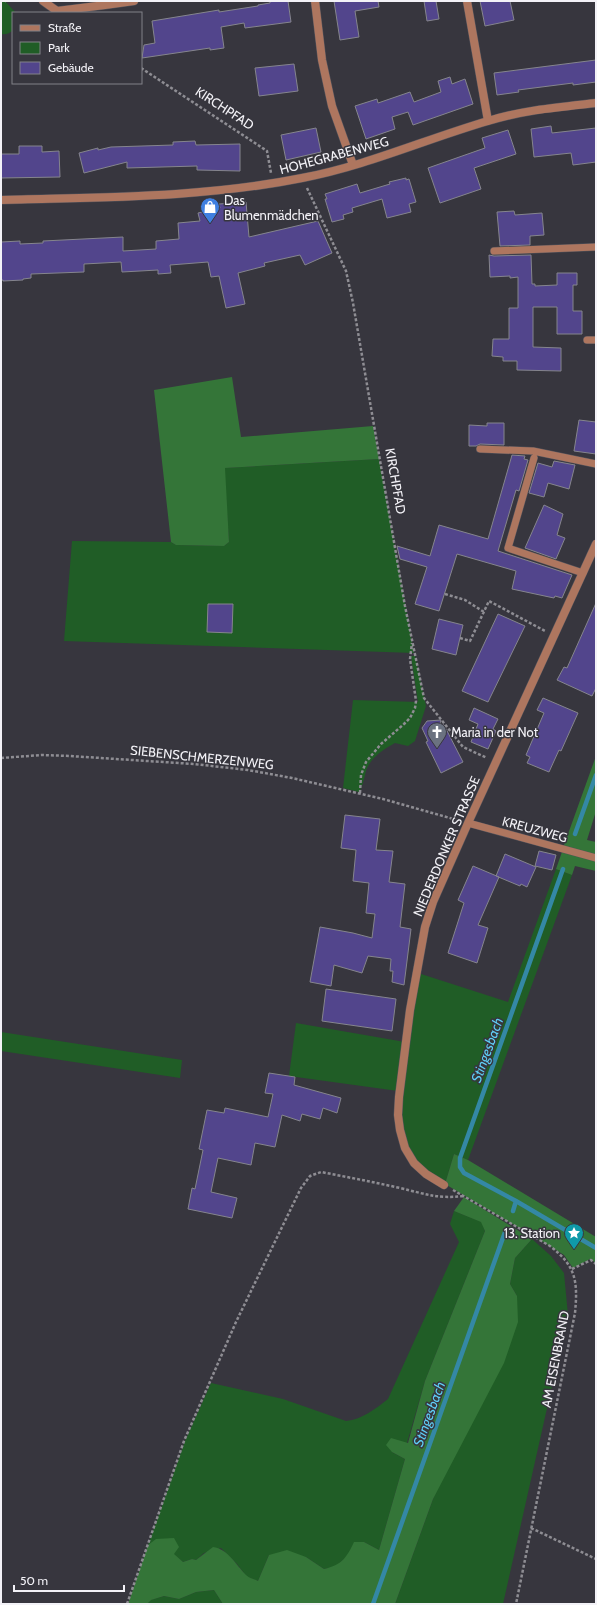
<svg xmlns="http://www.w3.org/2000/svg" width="597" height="1605" font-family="Cabin,sans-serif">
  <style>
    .green { fill: #205d26 }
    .forest { fill: #347538 }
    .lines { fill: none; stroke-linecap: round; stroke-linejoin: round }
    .stream { stroke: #3488a5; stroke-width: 4.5 }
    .building { fill: #52458c; stroke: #85858d }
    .service-casing { stroke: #55545c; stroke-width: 8 }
    .minor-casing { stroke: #55545c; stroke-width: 9 }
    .path { stroke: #8e8d93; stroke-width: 2.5; stroke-dasharray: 3 2; stroke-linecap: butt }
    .service { stroke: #ae765f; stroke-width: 7 }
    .minor { stroke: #ae765f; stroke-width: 8 }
    .labels { text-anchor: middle; stroke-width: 3; stroke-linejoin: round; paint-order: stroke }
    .street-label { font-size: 13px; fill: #f3f2f7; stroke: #37363e }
    .poi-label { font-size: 13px; fill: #f3f2f7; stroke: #37363e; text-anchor: start }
    .water-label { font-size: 14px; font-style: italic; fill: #5fcef6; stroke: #37363e }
  </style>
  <rect width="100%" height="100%" fill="#37363e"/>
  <!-- green -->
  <path class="green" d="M 1,1 L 5,1 L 16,13 L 13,13 L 13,30 C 9,34 6,35 1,34 Z
    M 379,459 L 414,653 L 64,641 L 72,541 L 171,542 L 176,545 L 224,546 L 229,542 L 224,468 Z
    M 411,656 L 415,656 L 426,706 L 415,741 L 408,746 L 395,743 C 384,749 370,758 366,771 C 364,779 363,785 359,792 L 343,788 L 353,700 L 418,702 Z
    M 556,869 L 572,875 L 468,1160 L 454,1154 L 445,1184 L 415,1162 L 401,1129 L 399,1115 L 418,973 L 508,1002 Z
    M 296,1023 L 405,1042 L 398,1091 L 289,1076 Z
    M 1,1032 L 182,1060 L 180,1078 L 1,1051 Z
    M 454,1211 L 482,1222 L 485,1231 L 425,1381 L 407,1443 L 392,1452 L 405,1459 L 379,1550 L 364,1542 L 335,1567 L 324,1569 L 306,1557 L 269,1555 L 258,1581 L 247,1577 L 237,1564 L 221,1548 L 204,1553 L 196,1560 L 192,1559 L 183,1562 L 156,1540 L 148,1545 L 185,1441 L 211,1383 L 283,1399 L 346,1421 C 363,1419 375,1409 388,1399 L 459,1242 L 450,1224 Z
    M 532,1239 L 551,1256 L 564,1273 L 568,1315 L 503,1604 L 395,1604 L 433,1499 L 517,1296 L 510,1284 L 515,1258 Z
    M 214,1590 L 223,1604 L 147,1604 L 150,1600 L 164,1596 L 179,1599 L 196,1592 Z"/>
  <!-- forest -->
  <path class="forest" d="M 232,377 L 241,437 L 373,426 L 379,459 L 225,468 L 229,542 L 224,546 L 176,545 L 171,542 L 154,390 Z
    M 596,756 L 596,811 L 587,840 L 596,842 L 596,857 L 563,848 Z
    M 563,849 L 596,858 L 596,871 L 575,866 L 572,875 L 556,869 Z
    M 454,1154 L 468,1160 L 596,1237 L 596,1263 L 590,1259 L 573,1268 L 564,1255 L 550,1246 L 445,1184 Z
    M 464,1197 L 532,1239 L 515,1258 L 510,1284 L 517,1296 L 518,1322 L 504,1363 L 433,1499 L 395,1604 L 223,1604 L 214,1590 L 196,1592 L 179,1599 L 164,1596 L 151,1600 L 147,1604 L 128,1604 L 148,1545 L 156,1539 L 174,1538 L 179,1547 L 174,1554 L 183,1562 L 192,1559 L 196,1560 L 213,1547 C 228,1549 236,1565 246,1575 C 249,1578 254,1579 258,1581 L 269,1555 L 287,1550 L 306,1557 L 324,1569 C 342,1565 347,1557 354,1542 L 364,1542 L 379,1550 L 405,1459 L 392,1452 L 386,1445 L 391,1438 L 408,1443 L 425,1381 L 485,1231 L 481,1222 L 454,1211 Z"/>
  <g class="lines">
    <!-- stream -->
    <path class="stream" d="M 575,834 L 596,775
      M 563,869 L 460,1158 L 460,1167 L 464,1173 L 516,1201 L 596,1248
      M 513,1211 L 516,1201
      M 373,1604 L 505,1232"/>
  </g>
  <!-- building -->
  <path class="building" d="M 270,1 L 288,1 L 291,22 L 245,28 L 244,23 L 221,27 L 224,48 L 210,50 L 210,48 L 142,58 L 144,45 L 155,43 L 152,21 L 219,10 L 219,12 L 258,6 L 258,5 L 270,3 Z
    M 334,1 L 378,1 L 379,7 L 355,11 L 359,37 L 340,40 Z
    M 424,1 L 436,1 L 439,19 L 427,21 Z
    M 480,1 L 510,1 L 514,20 L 485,26 Z
    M 596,60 L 596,82 L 573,85 L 573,83 L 518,90 L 519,92 L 497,95 L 494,73 Z
    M 294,64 L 298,91 L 259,96 L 255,68 Z
    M 450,77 L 452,84 L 465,79 L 473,104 L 413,125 L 408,112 L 392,117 L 395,129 L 366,139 L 355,106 L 377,99 L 378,103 L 410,92 L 414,102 L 441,92 L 438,81 Z
    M 551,126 L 552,133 L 596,128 L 596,162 L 573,165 L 571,153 L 534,157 L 531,129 Z
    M 316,128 L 321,152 L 286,160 L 281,135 Z
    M 508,130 L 516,154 L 474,168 L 481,189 L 440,203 L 428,168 L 485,148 L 482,138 Z
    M 195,141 L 196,145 L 240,144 L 240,171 L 197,170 L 197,166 L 127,168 L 127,162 L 84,173 L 79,153 L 98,148 L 98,150 L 111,147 L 173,145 L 173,142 Z
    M 19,146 L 42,146 L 42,152 L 59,151 L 60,177 L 1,178 L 1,154 L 19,154 Z
    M 406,178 L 406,180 L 409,179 L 416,202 L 409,204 L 411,212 L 387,218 L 382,199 L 352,208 L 353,212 L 343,215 L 344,219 L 332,222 L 325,199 L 327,199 L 325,194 L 357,184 L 360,193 L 390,184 L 389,182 Z
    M 246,202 L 249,237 L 318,221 L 332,253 L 305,265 L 300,255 L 264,263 L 265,266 L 238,273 L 245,304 L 226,308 L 219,276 L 211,277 L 208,262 L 170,265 L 171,273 L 158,274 L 158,270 L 122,272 L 121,262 L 84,264 L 84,272 L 31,274 L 31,278 L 23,279 L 23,280 L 3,281 L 3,280 L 1,280 L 1,242 L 20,241 L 20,244 L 43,243 L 43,241 L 123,237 L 123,251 L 156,249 L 156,241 L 179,239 L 178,223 L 200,221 L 198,213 L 220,208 L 219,204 Z
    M 514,211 L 515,215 L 542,213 L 544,235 L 530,236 L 530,245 L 500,246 L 497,212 Z
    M 489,255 L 494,256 L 531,255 L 532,284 L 535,284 L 535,286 L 557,285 L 557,273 L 577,273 L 577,285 L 573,285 L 573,311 L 582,311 L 582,334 L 557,334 L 557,307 L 533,307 L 533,347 L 561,348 L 561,371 L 517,370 L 517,361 L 503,361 L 503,357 L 492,356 L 493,339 L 509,339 L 509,308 L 518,308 L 518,277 L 510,278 L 510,276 L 490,277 Z
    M 579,420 L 596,422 L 596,454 L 574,451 Z
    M 487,423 L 504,423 L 504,445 L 480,444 L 476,446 L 469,446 L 469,425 L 487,426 Z
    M 512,455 L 525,456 L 524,459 L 528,460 L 519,491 L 516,490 L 498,551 L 572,575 L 562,598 L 555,596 L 554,598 L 512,589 L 516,571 L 457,554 L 439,611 L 415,604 L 427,567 L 400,559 L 397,546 L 430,556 L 439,525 L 488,539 Z
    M 554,461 L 575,465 L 569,489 L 548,483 L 544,497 L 529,493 L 538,463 L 552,467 Z
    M 544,505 L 563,514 L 557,535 L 565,538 L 556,559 L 525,548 Z
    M 596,603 L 596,688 L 592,696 L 557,680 L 564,667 L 567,668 Z
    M 208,604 L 233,604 L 232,633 L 207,632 Z
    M 498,614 L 525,626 L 488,702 L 462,691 Z
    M 439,619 L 463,625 L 456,655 L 432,649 Z
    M 543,698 L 578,713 L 561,751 L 559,750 L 549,772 L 527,763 L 530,757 L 526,755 L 544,713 L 537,710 Z
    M 474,708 L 498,719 L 493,729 L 496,731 L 488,749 L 471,742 L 478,724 L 469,720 Z
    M 441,720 L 440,724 L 444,725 L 463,762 L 441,773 L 426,742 L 428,741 L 422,728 L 427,721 Z
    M 345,815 L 380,819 L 376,850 L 393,851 L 389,882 L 405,884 L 400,927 L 411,929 L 404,985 L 392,982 L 393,971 L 390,971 L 391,959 L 368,956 L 362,973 L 334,965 L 331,986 L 310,982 L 320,927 L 353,933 L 372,938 L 375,914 L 366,913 L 369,883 L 353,881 L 356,850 L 341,848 Z
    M 539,851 L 556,855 L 552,870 L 535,866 Z
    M 505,854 L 536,867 L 527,887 L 521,884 L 520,886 L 496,876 Z
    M 473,866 L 499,877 L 478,925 L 488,928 L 477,963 L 448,953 L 464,903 L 458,900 Z
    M 326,989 L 396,999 L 392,1031 L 322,1021 Z
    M 269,1073 L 295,1077 L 294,1085 L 341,1098 L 337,1113 L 323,1108 L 320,1119 L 302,1114 L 300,1121 L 282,1115 L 275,1147 L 255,1143 L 251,1165 L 218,1158 L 211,1192 L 237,1198 L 232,1218 L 188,1209 L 192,1188 L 195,1189 L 203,1150 L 199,1149 L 207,1110 L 224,1113 L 225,1108 L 268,1117 L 273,1094 L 265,1093 Z"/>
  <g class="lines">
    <!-- service casing -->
    <g class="service-casing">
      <path id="service" d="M 494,251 L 596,247
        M 587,340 L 596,340
        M 480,449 L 533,451 L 596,464
        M 534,458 L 508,548 L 583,573
        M 468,823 L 596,858"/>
    </g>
    <!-- minor casing -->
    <g class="minor-casing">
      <path id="minor" d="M 43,1 L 57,11 L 105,5
        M 104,1 L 105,5 L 134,1
        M 315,1 L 322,60 L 332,106 L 353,165
        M 467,1 L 488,121
        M 1,200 C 101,197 203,198 302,178 C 366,166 426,139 488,121 C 523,110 560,107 596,103
        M 444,1185 L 426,1174 L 414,1163 L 405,1148 L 400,1130 L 398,1115 L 399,1097 L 410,1010 L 425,927 L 433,902 L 468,823 L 596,544"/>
    </g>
    <!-- path -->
    <path class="path" d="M 5,1 L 6,1
      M 141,68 L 267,151 L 271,173
      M 307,188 L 346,271 L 353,303 L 405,606 L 424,698 L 463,747 L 487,758
      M 445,594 L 465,600 L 484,612
      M 460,638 L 470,641 L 489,601 L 545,631
      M 1,758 L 41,755 L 70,756 L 194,764 L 248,770 L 292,778 L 383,799 L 457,820
      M 360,793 L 361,775 L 366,762 L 381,744 L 404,724 L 410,718 L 415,708 L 416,701 L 410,659 L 412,643
      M 453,1190 L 550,1246 C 576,1266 578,1281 575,1313 L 516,1604
      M 572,1269 L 591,1260 L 596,1264
      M 531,1528 L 596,1559
      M 127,1604 L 184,1441 L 236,1322 L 301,1188 L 310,1176 L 321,1172 C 347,1177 373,1182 400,1188 C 426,1194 436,1199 464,1196"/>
    <!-- service -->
    <use href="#service" class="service"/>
    <!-- minor -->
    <use href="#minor" class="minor"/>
  </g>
  <!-- icons -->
  <defs>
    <g id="shop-pin" transform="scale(1)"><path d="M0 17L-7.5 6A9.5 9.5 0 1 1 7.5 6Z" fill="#3f7fe0" stroke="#37363e"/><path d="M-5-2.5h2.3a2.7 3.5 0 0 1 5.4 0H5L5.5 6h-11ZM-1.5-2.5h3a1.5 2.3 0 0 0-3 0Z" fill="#fff"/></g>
    <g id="church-pin" transform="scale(1)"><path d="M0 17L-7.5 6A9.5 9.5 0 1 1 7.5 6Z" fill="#6b7280" stroke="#37363e"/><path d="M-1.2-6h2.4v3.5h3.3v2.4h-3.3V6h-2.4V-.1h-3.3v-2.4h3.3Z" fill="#fff"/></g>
    <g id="sight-pin" transform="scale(1)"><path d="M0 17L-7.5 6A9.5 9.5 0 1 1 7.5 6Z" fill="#0f9aa8" stroke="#37363e"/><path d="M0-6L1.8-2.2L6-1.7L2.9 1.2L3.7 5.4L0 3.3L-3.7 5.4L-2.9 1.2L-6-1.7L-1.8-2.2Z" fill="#fff"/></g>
  </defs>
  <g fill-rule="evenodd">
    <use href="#shop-pin" x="210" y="207"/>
    <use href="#church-pin" x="437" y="732"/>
    <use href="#sight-pin" x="574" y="1233"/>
  </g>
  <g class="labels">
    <!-- street labels -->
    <g class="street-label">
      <text transform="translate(225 108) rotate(33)" y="5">KIRCHPFAD</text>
      <text transform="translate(334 155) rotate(-15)" y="5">HOHEGRABENWEG</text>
      <text transform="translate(396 481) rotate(80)" y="5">KIRCHPFAD</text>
      <text transform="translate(202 757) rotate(6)" y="5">SIEBENSCHMERZENWEG</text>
      <text transform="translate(535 829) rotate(15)" y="5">KREUZWEG</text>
      <text transform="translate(446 846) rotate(-67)" y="5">NIEDERDONKER STRASSE</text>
      <text transform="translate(555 1359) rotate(-79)" y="5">AM EISENBRAND</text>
    </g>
    <!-- poi labels -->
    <g class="poi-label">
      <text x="224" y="205">Das<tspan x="224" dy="15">Blumenmädchen</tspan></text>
      <text x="451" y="737">Maria in der Not</text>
      <text x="560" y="1238" text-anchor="end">13. Station</text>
    </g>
    <!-- water labels -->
    <g class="water-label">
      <text transform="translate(487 1050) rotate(-70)" y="5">Stingesbach</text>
      <text transform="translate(429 1414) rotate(-70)" y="5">Stingesbach</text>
    </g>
  </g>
  <!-- border -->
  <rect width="597" height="1605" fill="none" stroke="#f3f2f7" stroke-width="4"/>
  <!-- legend -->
  <rect x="12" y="12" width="130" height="72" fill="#37363e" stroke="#828188"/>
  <rect x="20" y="25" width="20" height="6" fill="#ae765f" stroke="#828188"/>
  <text x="48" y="32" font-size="12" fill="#f3f2f7">Straße</text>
  <rect x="20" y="42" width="20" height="12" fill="#205d26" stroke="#828188"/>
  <text x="48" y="52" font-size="12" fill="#f3f2f7">Park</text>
  <rect x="20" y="62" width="20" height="12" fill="#52458c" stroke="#828188"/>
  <text x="48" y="72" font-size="12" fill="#f3f2f7">Gebäude</text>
  <!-- scale -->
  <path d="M14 1585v6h110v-6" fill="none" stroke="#f3f2f7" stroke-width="2"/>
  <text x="20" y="1585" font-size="12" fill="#f3f2f7" stroke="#37363e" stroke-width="3" paint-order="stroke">50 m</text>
</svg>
